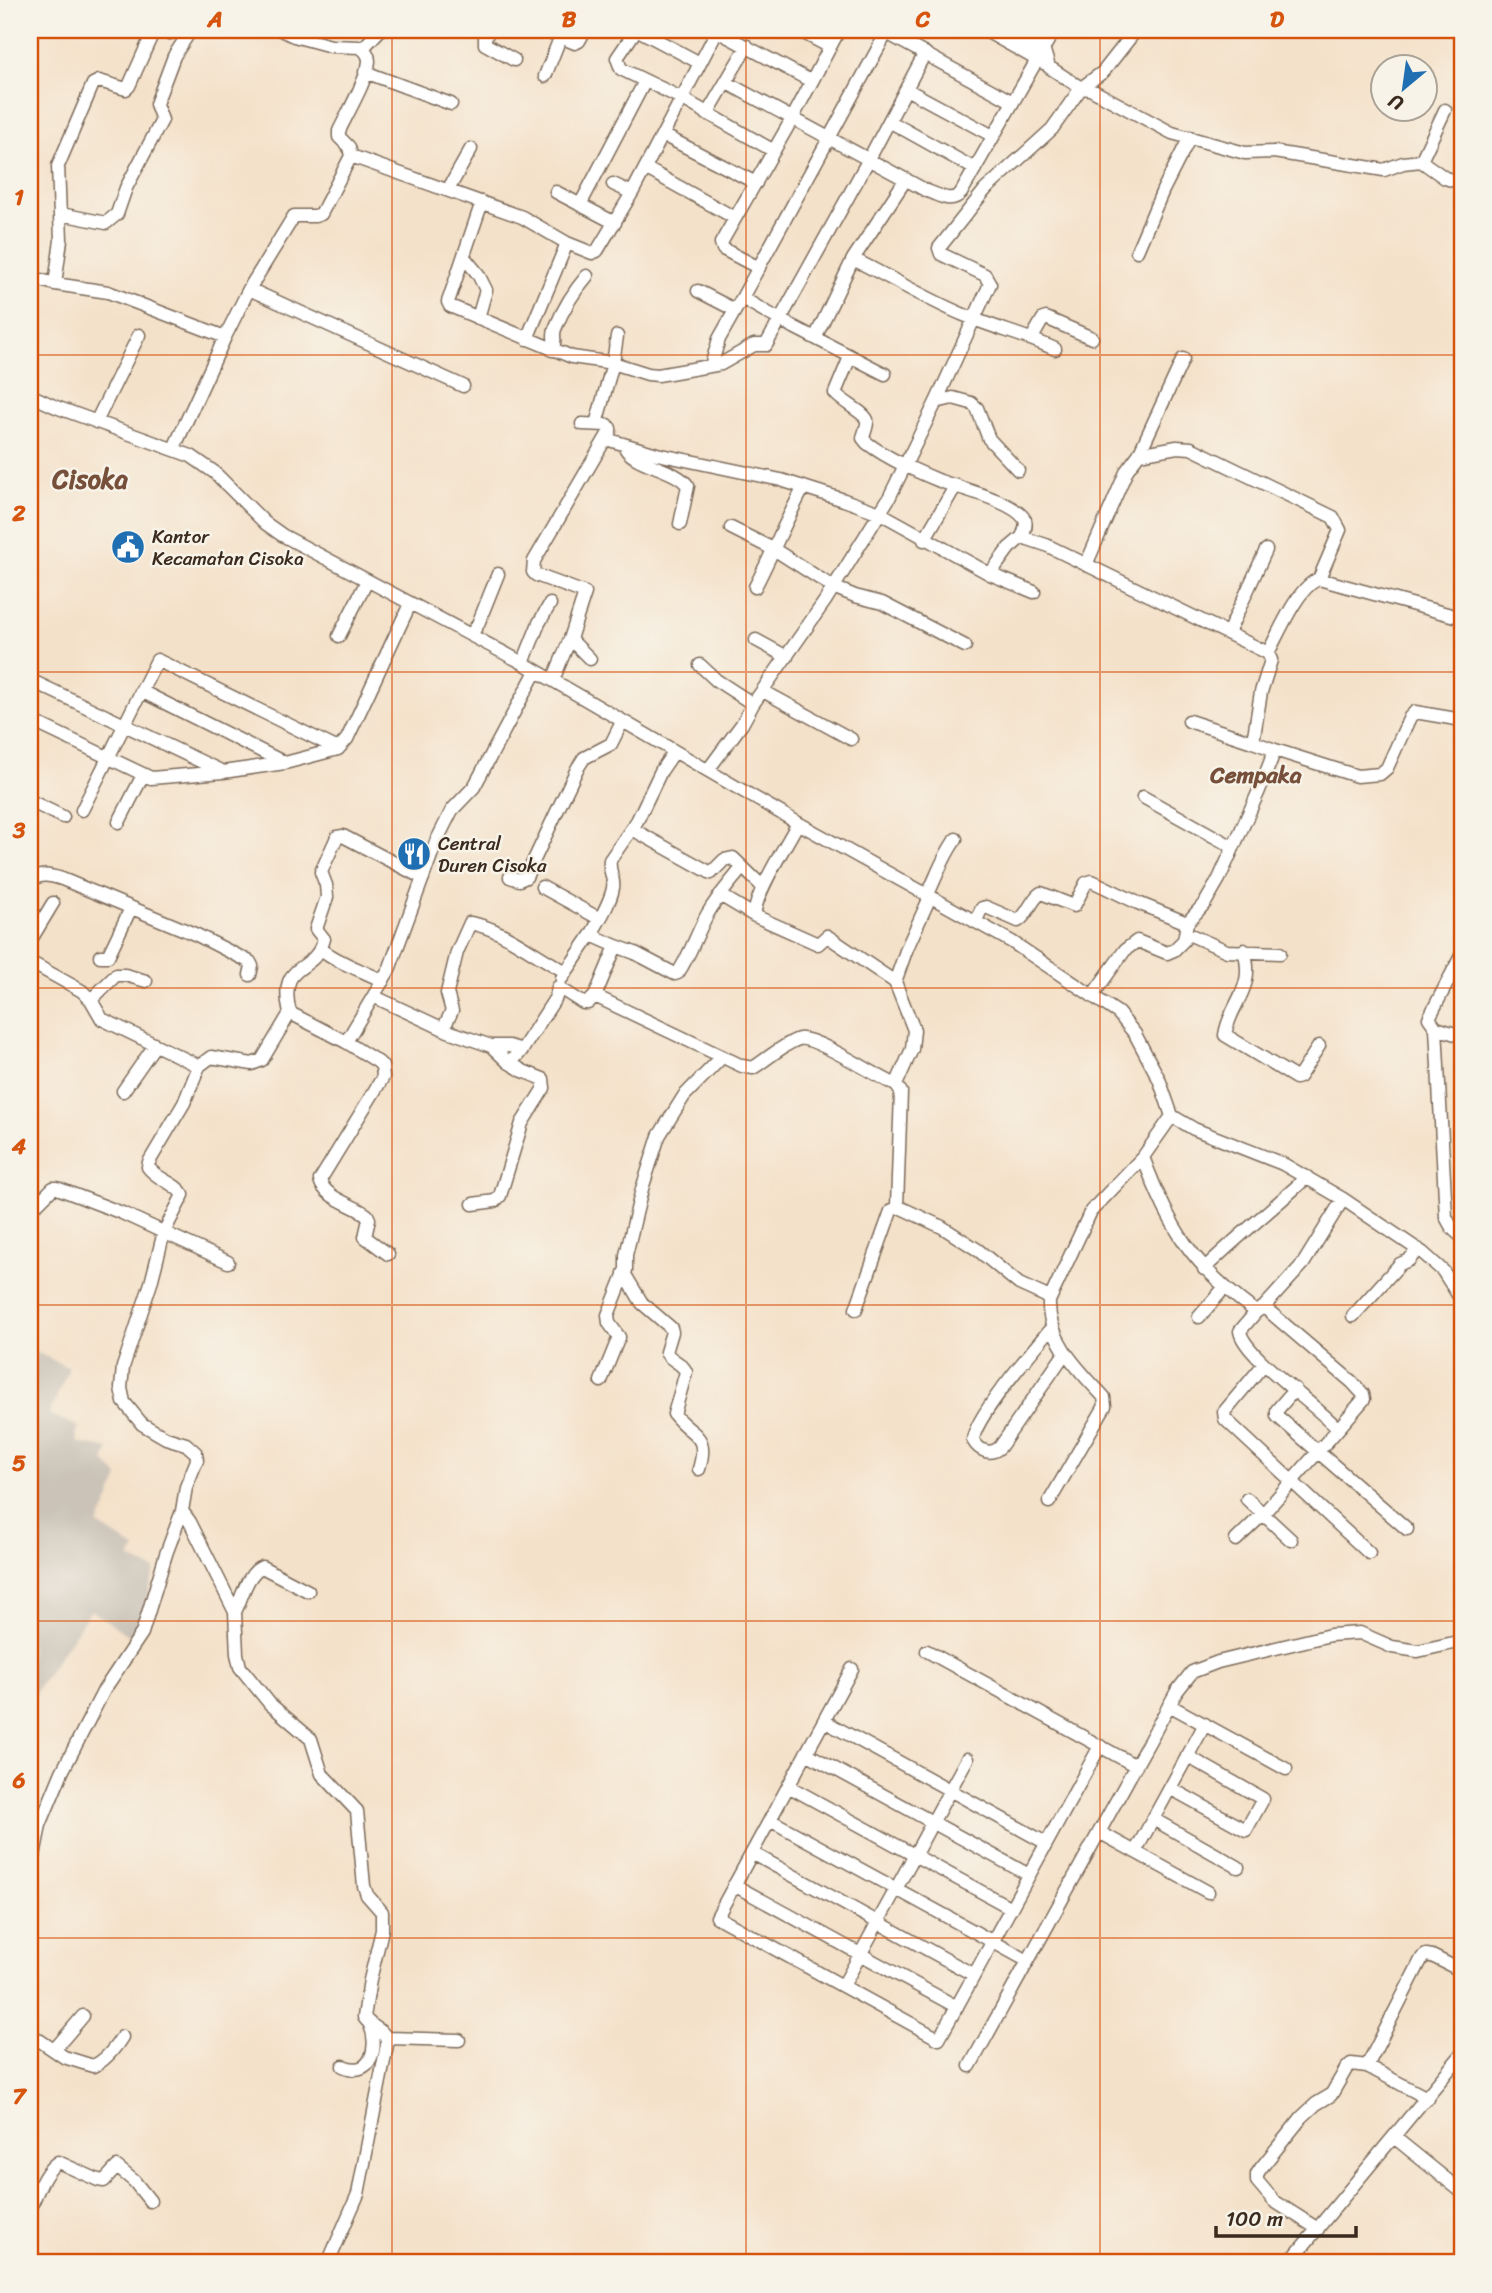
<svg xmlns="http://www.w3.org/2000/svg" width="1492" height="2293" font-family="Sriracha,sans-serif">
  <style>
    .industrial { fill: #cbc3b8 }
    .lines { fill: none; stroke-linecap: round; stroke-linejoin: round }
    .minor-casing { stroke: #7c6a5a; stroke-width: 15 }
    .minor { stroke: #fff; stroke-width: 12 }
    .grid { fill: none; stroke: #d7540e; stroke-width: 2; stroke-opacity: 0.55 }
    .labels { text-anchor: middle; stroke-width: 5; stroke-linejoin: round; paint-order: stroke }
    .poi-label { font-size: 19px; fill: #3b2a1e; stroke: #f7f3e8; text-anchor: start }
    .quarter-label { font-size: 23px; font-weight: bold; fill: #77503c; stroke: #f7f3e8 }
    .district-label { font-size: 26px; font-weight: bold; fill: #77503c; stroke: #f7f3e8 }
    .neatline { fill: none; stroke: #d7540e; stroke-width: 2.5 }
    .grid-label { font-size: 23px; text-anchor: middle; font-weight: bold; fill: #d7540e }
  </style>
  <rect width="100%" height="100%" fill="#f7f3e8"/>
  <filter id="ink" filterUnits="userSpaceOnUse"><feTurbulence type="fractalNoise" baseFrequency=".0143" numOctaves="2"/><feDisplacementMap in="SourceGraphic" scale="14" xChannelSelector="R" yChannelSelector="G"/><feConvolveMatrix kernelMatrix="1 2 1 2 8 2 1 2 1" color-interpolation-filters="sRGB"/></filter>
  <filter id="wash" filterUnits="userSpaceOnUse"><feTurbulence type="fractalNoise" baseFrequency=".00686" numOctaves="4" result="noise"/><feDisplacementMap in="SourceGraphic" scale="28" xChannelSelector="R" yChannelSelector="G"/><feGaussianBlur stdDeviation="1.57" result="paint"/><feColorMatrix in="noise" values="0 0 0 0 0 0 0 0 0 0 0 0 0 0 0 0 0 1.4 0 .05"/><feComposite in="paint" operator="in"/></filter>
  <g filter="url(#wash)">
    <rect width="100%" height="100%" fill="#f4e1c9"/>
    <!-- industrial -->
    <path class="industrial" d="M 30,1349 L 69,1368 L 49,1414 L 79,1427 L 76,1434 L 78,1443 L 109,1449 L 104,1461 L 119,1477 L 98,1525 L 136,1549 L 130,1559 L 155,1570 L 135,1640 L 91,1610 L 37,1689 L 30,1709 Z"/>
  </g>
  <g filter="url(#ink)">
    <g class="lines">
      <!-- minor casing -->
      <g class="minor-casing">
        <path id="minor" d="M 163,30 L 170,33 L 175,30
          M 281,30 L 294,36 L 331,46 L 360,47 C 365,50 369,54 369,61 C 368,78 347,114 339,131 L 339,137 L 349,147 L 351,156
          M 489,30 L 485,38 L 485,44 L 514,60
          M 544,30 L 575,43 L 579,41 L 585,30
          M 636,30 L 617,58 L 621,69 L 681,98 L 774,151
          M 638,30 L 700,63
          M 715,30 L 811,81
          M 798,30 L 830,47
          M 881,30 L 1013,102 L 1054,30
          M 984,30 L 1043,63
          M 363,48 L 380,30
          M 365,72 L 451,104
          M 545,76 L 560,38
          M 727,83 L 927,191 C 939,195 951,204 961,193 L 1013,102
          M 1081,88 L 1090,89 L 1172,133 L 1245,153 L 1274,152 L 1384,170 L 1403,163 L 1421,161 L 1445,178 L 1462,183
          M 1081,88 L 1103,72 L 1136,30
          M 906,89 L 993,136
          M 707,114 L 747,46
          M 889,121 L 975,169
          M 663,135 L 756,183
          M 1421,161 L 1445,110
          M 645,168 L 735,218
          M 613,184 L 632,193
          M 448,190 L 471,149
          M 556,192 L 615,223
          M 482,202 L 448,302 L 450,306 L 572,357 L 613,363 L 648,374 L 658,375 L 721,364 L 754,345 L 766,345 L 869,159 L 925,53
          M 580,205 L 645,81
          M 61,214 L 106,223 L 117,214 L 126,188 L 162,120 L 156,104 L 174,56 L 187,36 L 185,31 L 180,30
          M 1137,251 L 1163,190 L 1190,137
          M 464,257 L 478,274 L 486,290 L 478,318
          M 853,259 C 890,277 926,299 964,315 C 994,328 1025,335 1055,349
          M 759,268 L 723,249 L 721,243 L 792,119 L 839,30
          M 30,277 L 55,284 L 108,292 L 225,337
          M 55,284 L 61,240 L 58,166 L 93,84 L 99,81 L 126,89 L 129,86 L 154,30
          M 249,289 L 463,386
          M 698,291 L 735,310
          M 815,338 L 853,259 L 906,179
          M 1032,338 L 1043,319 L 1046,318 L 1092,338
          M 527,339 L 567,243
          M 552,350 C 557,341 552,337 555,329 C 563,309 573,292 587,276
          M 850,357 L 835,393 C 842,402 864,412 867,420 C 868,425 864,433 863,438 L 867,443 C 888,459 916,471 940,481 C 959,488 1016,502 1025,520 C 1027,526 1024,532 1022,537
          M 711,366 L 719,339 L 742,298
          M 885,374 L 780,320 L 742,298 L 888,30
          M 30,395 L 56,407 L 191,456 L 214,472 L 265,523 L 282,535 L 523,663 L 798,823 L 1012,942 L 1118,1013 L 1135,1034 L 1159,1079 L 1172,1116 L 1194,1129 L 1283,1164 L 1343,1199 L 1423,1253 L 1443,1271 L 1462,1301
          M 936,402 L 953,398 L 971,403 L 977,408 L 989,439 L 1018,470
          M 96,422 L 139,335
          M 596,424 L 613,363 L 617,336
          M 606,439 L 657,454 L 781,480 L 844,500 L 880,513 L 990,574 L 1009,548 L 1022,537 L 1046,545 L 1268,653
          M 624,445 C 630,465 675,467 688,486 L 680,524
          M 174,448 L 225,337 L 249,289 L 294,216 L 315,216 L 321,214 L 351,156 L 522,217 L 567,243 L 592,253 L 597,251 L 632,193 L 717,31
          M 1139,454 L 1177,447 L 1191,448 L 1333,517 L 1340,530 L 1319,579
          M 731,528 L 775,550 L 833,587 L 855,596 L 882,603 L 965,646
          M 924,540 L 956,485
          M 1086,565 L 1127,470 L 1139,454 L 1183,359
          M 990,574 L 1034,592
          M 755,587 C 772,554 786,520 804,487
          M 1462,618 L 1319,579 C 1298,586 1279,633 1268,653 L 1271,660 L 1261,692 L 1253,742 L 1275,750 L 1357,776 L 1380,774 L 1387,768 L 1410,717 L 1415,712 L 1462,720
          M 1228,633 L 1266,550
          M 471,635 L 478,624 L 498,574
          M 339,636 L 367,581
          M 570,639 L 590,659
          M 756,640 L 787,657
          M 523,663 L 539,623 L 550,604
          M 700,665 L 716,680 L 753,704
          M 30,680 L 223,772
          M 553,680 L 570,639 L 585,593 L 536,575 L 533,572 L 534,561 L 610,431 L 610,428 L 607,425 L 582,424
          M 141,691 L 285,763
          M 763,691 L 851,739
          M 30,720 L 151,778 L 223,772 L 285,763 L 338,749 L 347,739 L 410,604
          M 1189,721 L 1253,742
          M 708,770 L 742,724 L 753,704 L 825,601 L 889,498 L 936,402 L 990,284 L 985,275 L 941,254 L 939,248 L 985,190 L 1052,129 L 1081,88 L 1049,67 L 1044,51 L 1007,30
          M 1143,797 L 1233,847
          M 30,801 L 63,817
          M 82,810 L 157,660 L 338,749
          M 119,822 L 143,775
          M 798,823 C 788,842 752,898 755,916 L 818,944 L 827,936 L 895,982
          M 632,829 L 711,873 L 724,860 L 733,858 L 763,887
          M 510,877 L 519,880 L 526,877 L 577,769 L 584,758 L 611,744 L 622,722
          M 30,881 C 41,873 49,875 62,879 L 197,935 L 250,962 L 252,966 L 250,975
          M 542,887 L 600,919
          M 720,895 L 755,916
          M 927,896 C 937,876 943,856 956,839
          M 975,922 L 982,908 L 986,907 L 1018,921 C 1029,914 1031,899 1041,893 L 1074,906 L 1086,883 L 1092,881 L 1138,903 L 1187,923
          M 1186,933 L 1227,951 L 1280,953
          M 591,935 C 599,920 610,904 613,888 C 615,878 608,871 610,860 L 637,821 L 661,771 L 674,752
          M 30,941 L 53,903
          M 321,949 C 340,964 362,970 383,981
          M 1244,950 C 1256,990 1230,1002 1225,1035 L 1296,1078 L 1299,1077 L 1319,1046
          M 1462,954 L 1429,1018 L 1436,1028 L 1462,1036
          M 100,956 L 108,956 L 131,908
          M 30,962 L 82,991 L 91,1000 L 102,1019 L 199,1066 L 184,1103 L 149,1162 L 148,1167 C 157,1180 175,1182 183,1195 L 164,1232 L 151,1283 L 123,1367 L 121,1388 L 124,1402 L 142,1424 L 166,1438 L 186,1444 L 196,1453 L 197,1460 L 186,1487 L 182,1511 L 166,1554 L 142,1633 L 104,1690 L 62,1772 L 40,1825 L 30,1876
          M 562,978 L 591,935 L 616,946
          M 595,996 L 616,946 L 635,953 L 675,974 L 678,973 C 691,953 697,933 708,913 C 718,896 731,882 742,868
          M 1092,996 L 1125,950 L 1137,941 L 1167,953 L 1174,950 L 1184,940 L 1187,923 L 1205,903 L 1219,879 L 1258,793 L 1275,750
          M 375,997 L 448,1031 L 491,1046 L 508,1062
          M 91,1000 L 116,975 L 125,975 L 146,981
          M 290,1013 C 277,958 314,977 324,939 L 316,929 L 327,897 L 326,885 L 321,872 L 337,837 L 343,836 L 423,878
          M 1436,1028 L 1446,1217 L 1452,1228 L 1462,1237
          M 443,1029 L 452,1011 L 447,993 L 457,952 L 470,923 C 504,929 535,956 565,971
          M 346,1042 L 389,970 L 436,842 L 452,810 L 474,787 L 536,671
          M 491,1046 L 509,1046 L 522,1050
          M 199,1066 L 211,1057 L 252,1064 L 262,1060 L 290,1013 L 346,1042 L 378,1062 L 382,1066 L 383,1077 L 320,1180 C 325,1199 353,1204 367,1215 L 369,1219 L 365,1237 L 388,1254
          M 896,1085 L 912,1049 L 914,1030 L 895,982 L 907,948 L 930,897
          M 123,1091 L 155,1045
          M 1172,1116 L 1143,1157 C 1170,1230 1193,1266 1256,1312
          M 30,1202 L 38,1203 L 53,1188 L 57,1188 L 122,1213 L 228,1262
          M 473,1204 L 495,1201 L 500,1196 L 522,1123 L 544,1088 L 543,1079 L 523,1071 L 508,1062 L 517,1056 L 522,1050 L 556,997 L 558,987 L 583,1003 L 588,1003 L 595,996 L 742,1066 L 753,1068 C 766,1060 785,1043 799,1039 C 813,1035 878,1077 896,1085 L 901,1092 L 897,1206 L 942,1227 L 978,1250 L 1019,1284 L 1050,1298
          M 1204,1269 C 1237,1236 1273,1209 1307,1177
          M 624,1273 L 642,1303 L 671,1328 L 672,1332 L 666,1352 C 670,1361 682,1362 686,1372 L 674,1414 C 691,1437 710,1432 699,1469
          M 1264,1307 L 1352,1382 L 1363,1394 L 1364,1399 L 1338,1429 C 1319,1407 1243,1355 1240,1331 L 1256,1312 Z
          M 1264,1307 L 1303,1264 L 1343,1199
          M 856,1309 L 891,1211 L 897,1206
          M 1353,1316 L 1400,1264 L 1409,1260 L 1418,1249
          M 1199,1317 L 1225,1287
          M 1053,1326 C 1035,1348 975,1416 973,1440 C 979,1451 991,1456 1000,1447 L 1065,1353
          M 1264,1364 L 1224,1412 L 1225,1419 L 1369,1553
          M 601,1381 L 619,1337 L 609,1323 L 608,1315 L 626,1270 L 626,1255 L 642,1189 L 659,1136 L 684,1096 L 722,1057
          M 1295,1389 L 1277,1410 L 1277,1416 L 1407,1529
          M 1247,1499 L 1291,1540
          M 1049,1502 L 1105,1406 L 1104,1397 C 1080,1371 1047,1340 1049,1301 L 1091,1211 L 1143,1157
          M 182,1511 L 190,1522 L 235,1612 L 237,1654 L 240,1667 L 270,1704 L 311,1739 L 322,1774 L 357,1811 L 364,1886 L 367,1895 L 382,1912 L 382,1930 L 370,1980 L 364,2017 C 371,2029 388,2029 387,2045 L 358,2194 L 328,2263
          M 1236,1540 L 1263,1514 L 1338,1429
          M 235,1612 C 242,1598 247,1573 262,1567 L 308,1591
          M 927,1651 L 1136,1766
          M 852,1669 L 717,1917 L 939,2039 L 1100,1746
          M 1169,1705 L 1286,1769
          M 824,1721 L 1046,1843
          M 806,1753 L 1029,1875
          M 788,1786 L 1011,1908
          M 1170,1788 L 1246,1830 L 1263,1799 L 1187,1756
          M 1153,1819 L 1238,1867
          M 770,1820 L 1028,1961
          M 1099,1832 L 1208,1892
          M 1135,1852 L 1205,1724
          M 752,1853 L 974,1975
          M 734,1885 L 957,2007
          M 843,1986 L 967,1759
          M 30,2034 L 64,2057 L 93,2066 C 105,2061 115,2048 122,2037
          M 388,2038 L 459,2040
          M 54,2050 L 83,2016
          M 343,2066 C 372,2079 379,2045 370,2025
          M 970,2066 L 1177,1691 L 1192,1672 L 1218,1662 L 1330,1635 L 1360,1633 L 1392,1647 L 1418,1651 L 1462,1641
          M 1367,2066 L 1422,1958 L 1426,1955 L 1432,1956 L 1462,1971
          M 1394,2137 L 1462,2192
          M 30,2208 C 37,2193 44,2171 58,2162 L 98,2180 L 104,2181 L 117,2167 L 134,2181 L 150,2201
          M 1318,2229 L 1274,2201 L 1257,2181 L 1257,2174 L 1261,2168 L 1302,2117 L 1316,2104 L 1331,2095 L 1346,2069 L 1351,2064 L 1367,2066 L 1427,2098
          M 1289,2263 L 1462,2054"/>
      </g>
      <!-- minor -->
      <use href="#minor" class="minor"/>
    </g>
  </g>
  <!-- grid -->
  <path class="grid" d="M 392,30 L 392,2263M 746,30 L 746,2263M 1100,30 L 1100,2263M 30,355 L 1462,355M 30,672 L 1462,672M 30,988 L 1462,988M 30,1305 L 1462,1305M 30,1621 L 1462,1621M 30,1938 L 1462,1938"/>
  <!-- icons -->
  <defs>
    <g id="civic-disc" transform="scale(1.75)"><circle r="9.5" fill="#1f6fb2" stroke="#f7f3e8"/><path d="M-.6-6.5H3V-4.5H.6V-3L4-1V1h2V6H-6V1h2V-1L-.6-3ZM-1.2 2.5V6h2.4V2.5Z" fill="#fff"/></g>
    <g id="restaurant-disc" transform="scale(1.75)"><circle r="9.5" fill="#1f6fb2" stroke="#f7f3e8"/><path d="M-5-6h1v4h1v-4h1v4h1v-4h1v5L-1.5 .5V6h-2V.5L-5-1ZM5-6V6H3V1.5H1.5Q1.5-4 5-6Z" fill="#fff"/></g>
  </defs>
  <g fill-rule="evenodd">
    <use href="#civic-disc" x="128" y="547"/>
    <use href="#restaurant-disc" x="414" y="854"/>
  </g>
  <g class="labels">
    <!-- poi labels -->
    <g class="poi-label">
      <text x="152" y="543">Kantor<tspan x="152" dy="22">Kecamatan Cisoka</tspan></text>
      <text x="438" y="850">Central<tspan x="438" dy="22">Duren Cisoka</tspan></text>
    </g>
    <!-- quarter labels -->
    <g class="quarter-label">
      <text x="1256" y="783">Cempaka</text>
    </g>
    <!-- district labels -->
    <g class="district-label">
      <text x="90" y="488">Cisoka</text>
    </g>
  </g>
  <!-- margin -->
  <rect width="1492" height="2293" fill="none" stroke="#f7f3e8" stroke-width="77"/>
  <!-- north arrow -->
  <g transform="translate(1404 88) rotate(209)"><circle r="33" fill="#f7f3e8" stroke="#aca397" stroke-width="2"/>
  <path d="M0-5L12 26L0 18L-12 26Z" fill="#1f6fb2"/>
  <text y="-10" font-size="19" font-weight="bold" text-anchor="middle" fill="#3b2a1e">U</text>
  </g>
  <!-- scale -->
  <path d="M1216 2226v10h140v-10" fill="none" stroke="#3b2a1e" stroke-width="3.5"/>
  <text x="1226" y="2226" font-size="21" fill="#3b2a1e" stroke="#f7f3e8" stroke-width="5" paint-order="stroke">100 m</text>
  <rect x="38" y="38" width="1416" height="2216" class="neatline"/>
  <g class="grid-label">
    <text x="215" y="27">A</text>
    <text x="569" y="27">B</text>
    <text x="923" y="27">C</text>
    <text x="1277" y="27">D</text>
    <text x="19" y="205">1</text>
    <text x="19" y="521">2</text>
    <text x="19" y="838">3</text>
    <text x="19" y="1154">4</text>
    <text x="19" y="1471">5</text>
    <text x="19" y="1788">6</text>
    <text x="19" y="2104">7</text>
  </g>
</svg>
